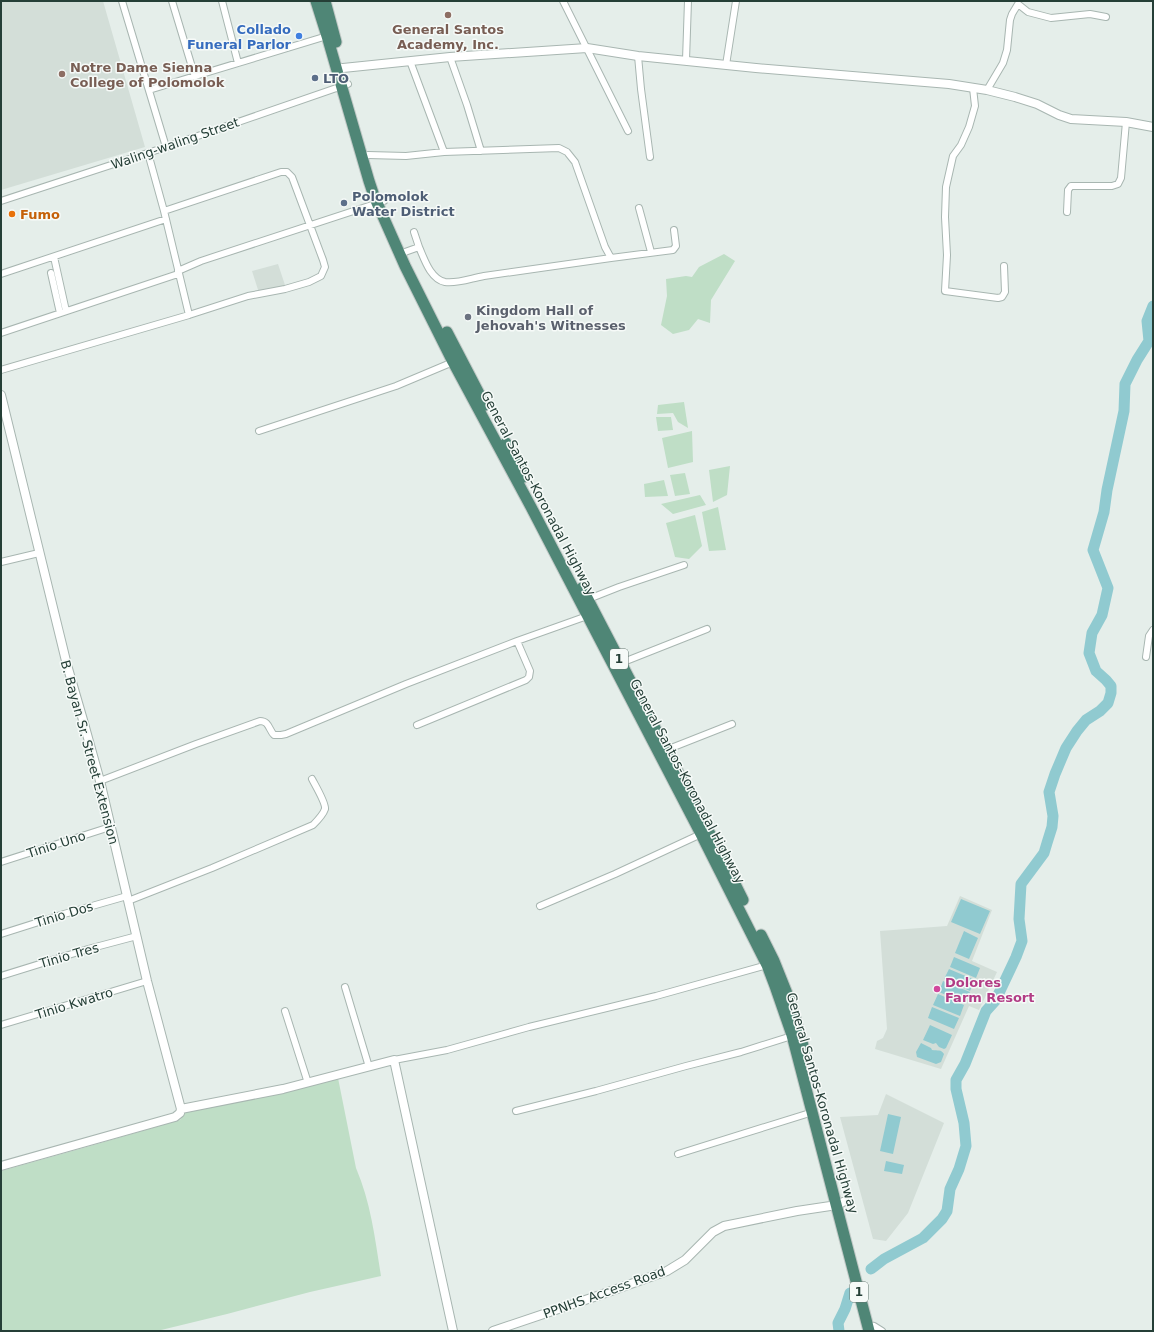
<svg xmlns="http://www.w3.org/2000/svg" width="1154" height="1332" font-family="'DejaVu Sans',sans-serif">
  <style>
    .built { fill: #d3ded8 }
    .green { fill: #bfdec6 }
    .water { fill: #90cad0 }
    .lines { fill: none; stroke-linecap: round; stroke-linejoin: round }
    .river { stroke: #90cad0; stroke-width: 11 }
    .minor-casing { stroke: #a8b6b1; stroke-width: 8 }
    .tertiary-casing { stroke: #a8b6b1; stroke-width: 10 }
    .trunk-casing { stroke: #c2c9c7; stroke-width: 13 }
    .minor { stroke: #fff; stroke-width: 6 }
    .tertiary { stroke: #fff; stroke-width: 8 }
    .trunk { stroke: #4f8676; stroke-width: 11 }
    .education-dot { fill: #8d6e63; stroke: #f6faf8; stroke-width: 1.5 }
    .shop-dot { fill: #3f7fe0; stroke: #f6faf8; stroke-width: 1.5 }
    .service-dot { fill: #5c6f8a; stroke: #f6faf8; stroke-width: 1.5 }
    .food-dot { fill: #e8710a; stroke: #f6faf8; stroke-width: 1.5 }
    .worship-dot { fill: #6b7280; stroke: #f6faf8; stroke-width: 1.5 }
    .hotel-dot { fill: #d1479c; stroke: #f6faf8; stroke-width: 1.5 }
    .labels { text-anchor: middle; stroke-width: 3; stroke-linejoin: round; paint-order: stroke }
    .shield { fill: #f6faf8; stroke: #647771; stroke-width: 1 }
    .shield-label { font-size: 12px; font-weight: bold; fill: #253f37 }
    .shop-label { font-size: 13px; font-weight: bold; fill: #366cbe; stroke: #f6faf8; text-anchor: end }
    .education-label { font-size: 13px; font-weight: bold; fill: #785e54; stroke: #f6faf8 }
    .service-label { font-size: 13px; font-weight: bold; fill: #4e5e75; stroke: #f6faf8; text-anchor: start }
    .street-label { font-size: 13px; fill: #253f37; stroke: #f6faf8 }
    .food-label { font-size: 13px; font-weight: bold; fill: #c56008; stroke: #f6faf8; text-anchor: start }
    .worship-label { font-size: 13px; font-weight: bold; fill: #5b616d; stroke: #f6faf8; text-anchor: start }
    .hotel-label { font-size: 13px; font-weight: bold; fill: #b23c85; stroke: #f6faf8; text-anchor: start }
  </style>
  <rect width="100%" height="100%" fill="#e5eeea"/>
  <!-- built -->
  <path class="built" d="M 1,1 L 103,1 L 145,147 L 1,190 Z
    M 278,264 L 286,288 L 260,296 L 252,271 Z
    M 960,896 L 992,910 L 972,961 L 997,972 L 979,1010 L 969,1006 L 941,1069 L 875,1049 L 877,1041 L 883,1038 L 887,1029 L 880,931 L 947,926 Z
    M 886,1094 L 944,1123 L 908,1213 L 886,1241 L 873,1239 L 840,1117 L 878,1115 Z"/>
  <!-- green -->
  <path class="green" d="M 724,254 L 735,261 L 711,300 L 710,323 L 698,319 L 689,330 L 673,334 L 661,325 L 667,296 L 666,279 L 686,276 L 692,277 L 699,267 Z
    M 684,402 L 688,428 L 678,422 L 673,413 L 657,414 L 658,405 Z
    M 656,417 L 671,417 L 673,430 L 658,431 Z
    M 692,431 L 693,462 L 668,468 L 662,438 Z
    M 730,466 L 727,495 L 713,502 L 709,470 Z
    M 685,473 L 690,494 L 675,496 L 670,475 Z
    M 664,480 L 668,496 L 645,497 L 644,484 Z
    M 700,495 L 706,505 L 673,514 L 661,504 Z
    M 718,507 L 726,550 L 709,551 L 702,512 Z
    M 695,515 L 702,546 L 689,559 L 675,557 L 666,523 Z
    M 338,1078 L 356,1168 C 371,1203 375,1239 381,1276 L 310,1292 L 227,1314 L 157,1331 L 1,1331 L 1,1171 L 90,1146 L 180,1120 L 186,1112 Z"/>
  <!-- water -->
  <path class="water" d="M 961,899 L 990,911 L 980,934 L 951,922 Z
    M 964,931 L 978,938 L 969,959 L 955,953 Z
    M 954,957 L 980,968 L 976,978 L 950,967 Z
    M 949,969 L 975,980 L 970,991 L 944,979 Z
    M 943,981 L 970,992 L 965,1003 L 939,992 Z
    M 938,994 L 964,1005 L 960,1016 L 933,1005 Z
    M 932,1007 L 959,1018 L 954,1029 L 928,1018 Z
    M 930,1025 L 952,1035 L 946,1048 L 944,1049 L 939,1047 L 936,1043 L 933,1044 L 923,1040 Z
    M 921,1043 L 931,1048 L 932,1050 C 938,1051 941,1049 944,1054 L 941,1062 L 936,1064 L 917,1057 L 916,1052 Z
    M 888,1114 L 901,1117 L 893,1154 L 880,1151 Z
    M 886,1161 L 904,1165 L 902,1174 L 884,1171 Z"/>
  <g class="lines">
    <!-- river -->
    <path class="river" d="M 871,1269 L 884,1259 L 923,1238 L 942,1219 L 947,1211 L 950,1189 L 959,1169 L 966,1146 L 964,1123 L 956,1089 L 956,1080 L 965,1064 L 986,1011 L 995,1001 L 1000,991 L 1016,957 L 1022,941 L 1019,919 L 1021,884 L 1044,853 L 1047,843 L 1052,827 L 1053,816 L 1049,792 L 1055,774 L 1066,748 L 1077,731 L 1086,720 L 1100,711 L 1108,703 L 1111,693 L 1111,686 L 1106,680 L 1096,671 L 1089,653 L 1092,633 L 1102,615 L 1108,588 L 1093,550 L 1104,512 L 1107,490 L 1124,411 L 1125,384 L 1137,360 L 1149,341 L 1147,321 L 1153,306
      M 839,1331 L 838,1323 L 845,1309 L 850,1293"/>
    <!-- minor casing -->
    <g class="minor-casing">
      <path id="minor" d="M 122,1 L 166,147
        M 172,1 L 195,77
        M 222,1 L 238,63
        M 563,1 L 628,131
        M 638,56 L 641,89 L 650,157
        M 450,57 L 467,105 L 481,151
        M 686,60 L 688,1
        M 726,65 L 736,1
        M 973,88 L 975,106 L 969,127 L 961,145 L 953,156 L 946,187 L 945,217 L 947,255 L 945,291 L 998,298 L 1002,297 L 1005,292 L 1004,266
        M 149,90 L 327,36
        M 987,90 L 1003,63 L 1007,50 L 1010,20 L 1012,14 L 1018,4 L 1028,12 L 1051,18 L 1090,14 L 1106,17
        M 444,152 L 559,148 L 567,152 L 575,162 L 605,247 L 611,258 L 673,250 L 676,246 L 674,230
        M 148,153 L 164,211 L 189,315
        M 368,155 L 406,156 L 444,152 L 410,61
        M 1,201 L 166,147 L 348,84
        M 639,208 L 651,252
        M 1067,212 L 1068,190 L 1071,186 L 1112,186 L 1118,184 L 1121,178 L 1126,122
        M 414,232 L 419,247
        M 405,252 L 419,247 C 424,258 430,279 445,282 C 457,284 472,278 484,276 C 526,270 569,264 611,258
        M 54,257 L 66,311
        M 178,271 L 201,261 L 384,201
        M 51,273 L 60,313
        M 1,274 L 166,219
        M 1,333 L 178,274
        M 1,370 L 189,315 L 248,296 L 285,289 L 309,282 L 321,276 L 325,267 L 323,260 L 292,177 L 287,172 L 281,172 L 164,211
        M 259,431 L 396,386 L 453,362
        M 1,562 L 39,553
        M 586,600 L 619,587 L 684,565
        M 1146,657 L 1149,636 L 1153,630
        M 621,663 L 707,629
        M 417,725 L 526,680 L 529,677 L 530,671 L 517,641
        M 666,750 L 732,724
        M 100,781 L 196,744 L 260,721 C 269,721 269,730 274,735 L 281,735 L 286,734 L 406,684 L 517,641 L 590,615
        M 1,862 L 110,827
        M 128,901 L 212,868 L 313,825 C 317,821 323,815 325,809 C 326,803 315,785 312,779
        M 540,906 L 615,874 L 701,834
        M 1,934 L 64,914 L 127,896
        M 1,976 L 88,949 L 137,936
        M 345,987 L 369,1067
        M 285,1011 L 308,1083
        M 1,1025 L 147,981
        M 394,1060 L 447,1050 L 529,1027 L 656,996 L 767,965
        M 516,1111 L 596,1091 L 686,1066 L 741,1052 L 795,1035
        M 678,1154 L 813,1112
        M 874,1326 L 882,1331"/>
    </g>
    <!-- tertiary casing -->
    <g class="tertiary-casing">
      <path id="tertiary" d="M 336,69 L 343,68 L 450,57 L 587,48 L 638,56 L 756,68 L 949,84 L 987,90 L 1015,97 L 1037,104 L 1059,115 L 1071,119 L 1126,122 L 1153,127
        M 1,395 L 67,665 L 83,720 L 100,781 L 147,981 L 181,1109
        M 181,1109 L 283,1089 L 394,1060 L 453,1331
        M 1,1166 L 175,1117 L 180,1113 L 181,1109
        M 493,1331 L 600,1295 L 667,1271 L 685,1260 L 713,1232 L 724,1226 L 797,1211 L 837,1205 L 843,1202"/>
    </g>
    <!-- trunk casing -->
    <g class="trunk-casing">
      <path id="trunk" d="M 316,1 L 327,36 L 369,181 L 374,196 L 405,266 L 453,362 L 531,507 L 701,834 L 767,965 L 775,986 L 792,1035 L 869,1331
        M 325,1 L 336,42
        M 447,332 L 485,405
        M 506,443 L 524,477
        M 582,588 L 707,828 L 743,900
        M 761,935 L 774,961 L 790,1001 L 807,1059"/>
    </g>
    <!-- minor -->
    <use href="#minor" class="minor"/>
    <!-- tertiary -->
    <use href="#tertiary" class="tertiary"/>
    <!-- trunk -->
    <use href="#trunk" class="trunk"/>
  </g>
  <!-- markers -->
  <g class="education-dot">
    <circle cx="448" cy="15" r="4"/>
    <circle cx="62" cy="74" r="4"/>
  </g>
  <circle class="shop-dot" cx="299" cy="36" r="4"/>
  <g class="service-dot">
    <circle cx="315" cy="78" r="4"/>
    <circle cx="344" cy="203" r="4"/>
  </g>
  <circle class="food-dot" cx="12" cy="214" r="4"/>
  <circle class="worship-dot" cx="468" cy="317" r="4"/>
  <circle class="hotel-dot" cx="937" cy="989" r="4"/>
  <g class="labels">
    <!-- shield labels -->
    <g class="shield">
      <rect x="610" y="649" width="18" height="20" rx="3"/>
      <rect x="850" y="1282" width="18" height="20" rx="3"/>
    </g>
    <g class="shield-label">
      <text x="619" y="663">1</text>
      <text x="859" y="1296">1</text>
    </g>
    <!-- shop labels -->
    <g class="shop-label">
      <text x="291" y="34">Collado<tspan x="291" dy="15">Funeral Parlor</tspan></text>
    </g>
    <!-- education labels -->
    <g class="education-label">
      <text x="448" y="34">General Santos<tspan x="448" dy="15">Academy, Inc.</tspan></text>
      <text x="70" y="72" text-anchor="start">Notre Dame Sienna<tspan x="70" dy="15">College of Polomolok</tspan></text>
    </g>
    <!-- service labels -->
    <g class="service-label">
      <text x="323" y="83">LTO</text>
      <text x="352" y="201">Polomolok<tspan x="352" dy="15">Water District</tspan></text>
    </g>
    <!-- street labels -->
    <g class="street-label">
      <text transform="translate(175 143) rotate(-19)" y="5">Waling-waling Street</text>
      <text transform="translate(539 493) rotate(62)" y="5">General Santos-Koronadal Highway</text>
      <text transform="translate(90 752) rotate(75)" y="5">B. Bayan Sr. Street Extension</text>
      <text transform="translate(688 781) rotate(62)" y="5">General Santos-Koronadal Highway</text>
      <text transform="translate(56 844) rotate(-18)" y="5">Tinio Uno</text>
      <text transform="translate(64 914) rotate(-17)" y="5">Tinio Dos</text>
      <text transform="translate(69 955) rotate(-16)" y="5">Tinio Tres</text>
      <text transform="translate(74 1003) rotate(-17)" y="5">Tinio Kwatro</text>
      <text transform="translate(823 1103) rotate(74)" y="5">General Santos-Koronadal Highway</text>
      <text transform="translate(604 1292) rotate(-20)" y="5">PPNHS Access Road</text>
    </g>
    <!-- food labels -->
    <g class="food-label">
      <text x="20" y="219">Fumo</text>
    </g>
    <!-- worship labels -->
    <g class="worship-label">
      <text x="476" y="315">Kingdom Hall of<tspan x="476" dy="15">Jehovah's Witnesses</tspan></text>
    </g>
    <!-- hotel labels -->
    <g class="hotel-label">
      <text x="945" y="987">Dolores<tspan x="945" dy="15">Farm Resort</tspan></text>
    </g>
  </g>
  <!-- border -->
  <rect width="1154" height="1332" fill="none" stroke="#253f37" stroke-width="4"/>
</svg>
